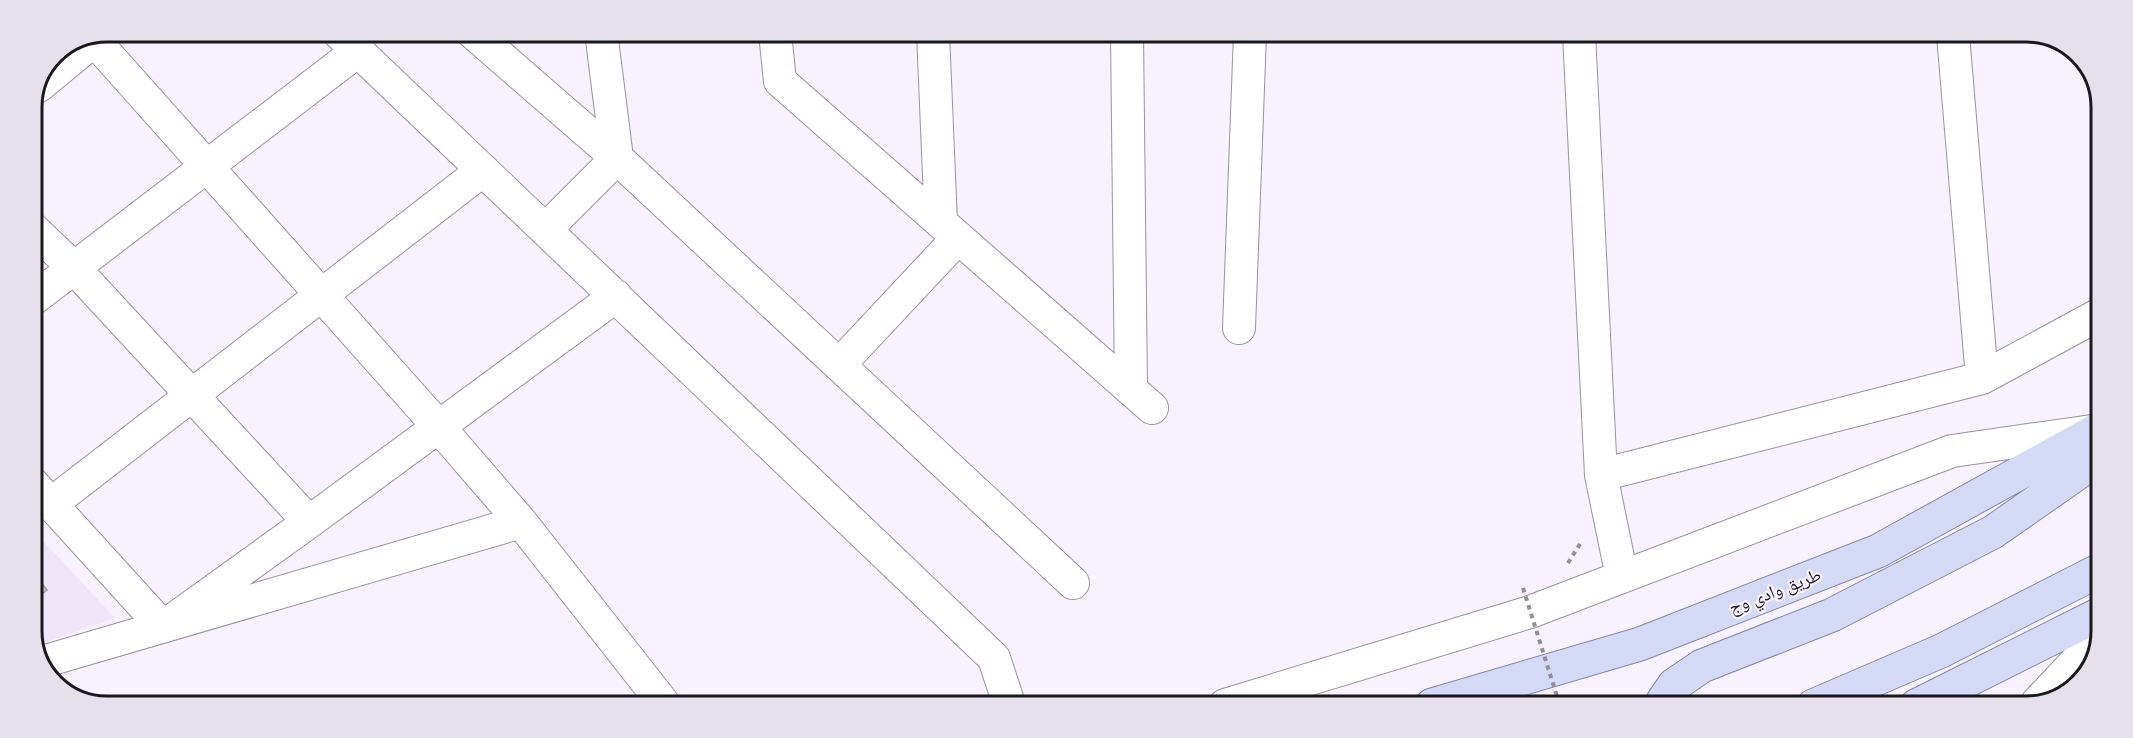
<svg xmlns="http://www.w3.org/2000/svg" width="2133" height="738" font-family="'Golos Text','Noto Naskh Arabic',sans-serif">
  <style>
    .built { fill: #efe5f9 }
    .building { fill: #cfc9d6; stroke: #9f98a5; stroke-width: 1.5 }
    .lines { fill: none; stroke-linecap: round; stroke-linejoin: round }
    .minor-casing { stroke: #98929e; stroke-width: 34 }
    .major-casing { stroke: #8186a5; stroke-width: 35 }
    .path { stroke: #938d97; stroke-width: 4; stroke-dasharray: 4.5 4.5; stroke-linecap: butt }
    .minor { stroke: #fff; stroke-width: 32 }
    .major { stroke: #d4daf5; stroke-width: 33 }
    .path-bridge { stroke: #938d97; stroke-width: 4; stroke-dasharray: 4.5 4.5; stroke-linecap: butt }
    .labels { text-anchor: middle; stroke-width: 4.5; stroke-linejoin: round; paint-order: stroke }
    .street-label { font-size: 18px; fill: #1b181d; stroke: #f8f1ff }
    .rim { fill: none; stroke: #1b181d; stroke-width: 3 }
  </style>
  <rect width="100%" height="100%" fill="#f8f1ff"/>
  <!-- built -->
  <path class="built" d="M 32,529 L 115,618 L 35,646 L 32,636 Z"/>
  <!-- building -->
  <path class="building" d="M 32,571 L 47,590 L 32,602 Z"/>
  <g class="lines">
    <!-- minor casing -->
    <g class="minor-casing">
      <path id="minor" d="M 338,32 L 994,658 L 1009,704
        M 472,32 L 617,158 L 1073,583
        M 775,33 L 780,81 L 1152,408
        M 933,33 L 941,223
        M 1127,34 L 1131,389
        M 1579,34 L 1601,475 L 1622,577
        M 1953,35 L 1982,378
        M 95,41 L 439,427 L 521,522 L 664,704
        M 39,86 L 103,33
        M 32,228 L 74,268 L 309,522
        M 546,229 L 617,158 L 601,32
        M 32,300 L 359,50
        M 1239,328 L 1250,34
        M 839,365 L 958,238
        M 1601,475 L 1982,378 L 2100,314
        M 32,483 L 163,627 L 309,522 L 616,296
        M 51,504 L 483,170
        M 42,662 L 521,522
        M 2037,703 L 2098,638
        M 1225,705 L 1530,612 L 1952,451 L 2092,431"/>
    </g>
    <!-- major casing -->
    <g class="major-casing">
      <path id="major" d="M 1432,705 L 1640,644 L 1878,551 L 2099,429
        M 1664,706 L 1663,701 L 1674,685 L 1702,666 L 1832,615 L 1993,532 L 2099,458
        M 1813,706 L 1941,651 L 2098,571
        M 1916,706 L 2098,615"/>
    </g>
    <!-- path -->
    <path class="path" d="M 1568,563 L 1582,541"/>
    <!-- minor -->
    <use href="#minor" class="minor"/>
    <!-- major -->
    <use href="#major" class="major"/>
    <!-- path-bridge -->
    <path class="path-bridge" d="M 1523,588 L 1560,706"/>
  </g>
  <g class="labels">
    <!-- street labels -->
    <g class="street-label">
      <text transform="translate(1775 591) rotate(-21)" y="6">طريق وادي وج</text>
    </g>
  </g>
  <!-- crop -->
  <path d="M0 0H2133V738H0ZM107 42H2026A65 65 0 0 1 2091 107V631A65 65 0 0 1 2026 696H107A65 65 0 0 1 42 631V107A65 65 0 0 1 107 42Z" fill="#e6e0ed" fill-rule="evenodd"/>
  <path class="rim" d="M107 42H2026A65 65 0 0 1 2091 107V631A65 65 0 0 1 2026 696H107A65 65 0 0 1 42 631V107A65 65 0 0 1 107 42Z"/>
</svg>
